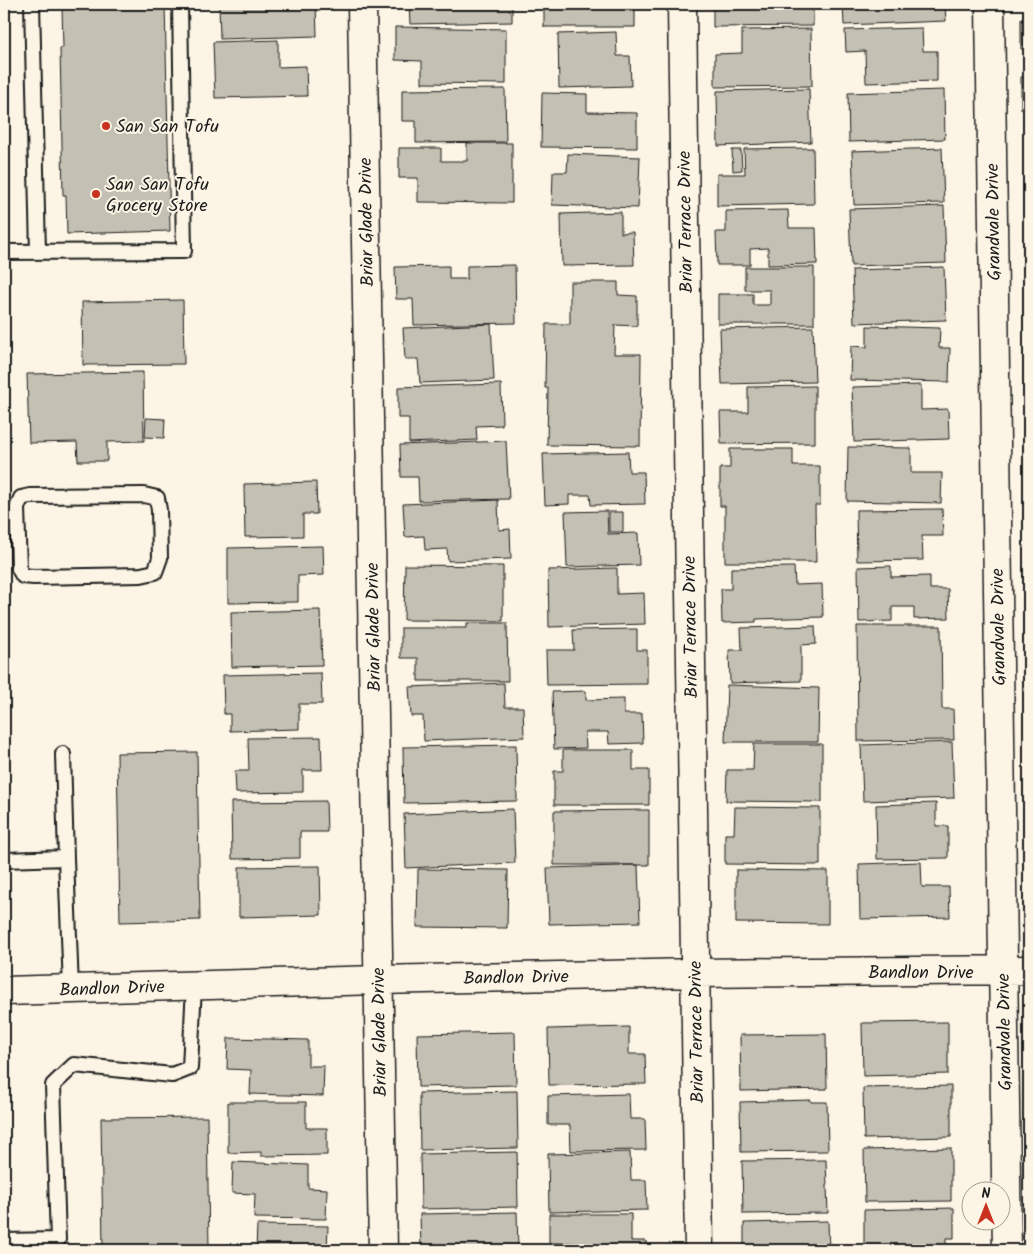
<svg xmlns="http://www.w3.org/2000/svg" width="1033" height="1254" font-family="Kalam,sans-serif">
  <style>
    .building { fill: #c4c0b3; stroke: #1c1c1c }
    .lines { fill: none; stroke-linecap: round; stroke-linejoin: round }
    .service-casing { stroke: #1c1c1c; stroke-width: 18 }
    .minor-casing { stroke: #1c1c1c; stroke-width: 31 }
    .service { stroke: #fcf5e5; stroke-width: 14 }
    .minor { stroke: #fcf5e5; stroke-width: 28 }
    .poi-dot { fill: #c8321e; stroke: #fcf5e5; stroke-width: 2 }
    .labels { text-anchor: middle; stroke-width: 4; stroke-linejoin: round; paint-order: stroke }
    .poi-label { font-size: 18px; fill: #1c1c1c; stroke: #fcf5e5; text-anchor: start }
    .street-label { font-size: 18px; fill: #1c1c1c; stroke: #fcf5e5 }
  </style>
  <rect width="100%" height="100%" fill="#fcf5e5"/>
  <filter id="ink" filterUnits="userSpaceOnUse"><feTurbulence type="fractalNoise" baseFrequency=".02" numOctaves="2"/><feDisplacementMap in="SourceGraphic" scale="10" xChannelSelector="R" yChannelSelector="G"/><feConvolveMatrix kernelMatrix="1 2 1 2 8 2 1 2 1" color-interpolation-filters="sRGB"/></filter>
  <g filter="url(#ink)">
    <!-- building -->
    <path class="building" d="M 165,4 L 170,231 L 67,234 L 66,195 L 63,195 L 60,48 L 63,48 L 62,6 Z
      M 219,4 L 289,4 L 289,5 L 316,4 L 317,36 L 220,39 Z
      M 409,4 L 512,4 L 512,22 L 410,24 Z
      M 544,4 L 635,4 L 635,27 L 544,27 Z
      M 713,4 L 813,4 L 813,26 L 713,27 Z
      M 843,4 L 945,4 L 946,21 L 844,25 Z
      M 1021,19 L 1029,19 L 1029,49 L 1021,49 Z
      M 395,27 L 506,29 L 506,84 L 422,83 L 422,61 L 395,60 Z
      M 922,28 L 923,51 L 937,51 L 937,81 L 866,83 L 865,51 L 846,52 L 845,30 Z
      M 811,29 L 812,86 L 715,87 L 715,54 L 742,53 L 742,30 Z
      M 616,32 L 617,56 L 630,56 L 631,86 L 559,88 L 558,34 Z
      M 278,40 L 278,67 L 306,66 L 307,96 L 215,98 L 213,42 Z
      M 1021,77 L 1029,77 L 1029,109 L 1021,109 Z
      M 505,89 L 506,142 L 416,143 L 416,121 L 402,121 L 402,90 Z
      M 809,89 L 811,142 L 718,146 L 717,91 Z
      M 944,90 L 945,139 L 849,142 L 848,93 Z
      M 542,93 L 587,94 L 587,112 L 637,113 L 637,148 L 541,147 Z
      M 467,143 L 512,143 L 512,203 L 418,202 L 418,178 L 399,178 L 399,148 L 441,148 L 441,161 L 467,161 Z
      M 813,148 L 814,204 L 717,206 L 717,174 L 745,174 L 744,149 Z
      M 942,148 L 944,203 L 854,205 L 852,151 Z
      M 732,150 L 741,150 L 742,170 L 733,171 Z
      M 568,154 L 640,157 L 638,208 L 552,205 L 553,172 L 567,172 Z
      M 944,206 L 946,263 L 851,266 L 849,209 Z
      M 1025,206 L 1029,206 L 1029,261 L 1027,261 Z
      M 788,210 L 789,228 L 816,228 L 817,264 L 768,265 L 768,248 L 750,249 L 750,265 L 717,265 L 716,232 L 726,232 L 726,211 Z
      M 621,212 L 621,233 L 633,232 L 634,265 L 562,266 L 561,214 Z
      M 515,265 L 516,323 L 414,325 L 413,299 L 396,299 L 395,267 L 449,266 L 449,279 L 467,279 L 467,266 Z
      M 745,267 L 814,267 L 814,324 L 718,324 L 718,294 L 753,294 L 753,305 L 770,305 L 770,290 L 745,290 Z
      M 944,267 L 946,320 L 854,323 L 852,270 Z
      M 570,282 L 618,282 L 618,295 L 637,296 L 637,326 L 615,325 L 614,354 L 641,354 L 640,446 L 547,445 L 548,388 L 545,388 L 546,324 L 570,324 Z
      M 183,300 L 184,364 L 83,365 L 82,302 Z
      M 491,324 L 494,380 L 420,383 L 418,359 L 405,359 L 403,328 Z
      M 867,326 L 940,328 L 939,348 L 950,348 L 949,382 L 850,380 L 851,346 L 867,347 Z
      M 813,327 L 815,382 L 722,384 L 720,329 Z
      M 143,372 L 144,441 L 107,442 L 107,461 L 78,461 L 77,442 L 29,443 L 27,374 Z
      M 501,384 L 502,425 L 476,426 L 477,440 L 409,443 L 409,418 L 398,418 L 398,387 Z
      M 921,385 L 921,410 L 948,409 L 949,439 L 854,442 L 852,387 Z
      M 815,386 L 815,443 L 721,444 L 720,412 L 748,412 L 748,387 Z
      M 146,418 L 165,419 L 164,438 L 145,437 Z
      M 506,441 L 509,499 L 419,501 L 418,477 L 401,477 L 400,445 Z
      M 848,447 L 911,448 L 911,473 L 942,473 L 941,503 L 847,501 Z
      M 730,449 L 793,449 L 793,466 L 820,466 L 820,505 L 815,505 L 816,562 L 725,562 L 725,506 L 720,506 L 720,468 L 730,468 Z
      M 628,452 L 629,472 L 644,472 L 645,504 L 591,505 L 590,495 L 569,495 L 569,504 L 545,505 L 543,454 Z
      M 316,482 L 317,514 L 303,514 L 303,536 L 245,537 L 244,484 Z
      M 498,500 L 499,530 L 510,529 L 511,559 L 448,561 L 447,549 L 425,550 L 424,536 L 405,537 L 403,504 Z
      M 942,509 L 943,536 L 922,536 L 923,560 L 857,561 L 856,510 Z
      M 607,511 L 608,534 L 638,533 L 639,565 L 567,567 L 565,512 Z
      M 609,512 L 623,512 L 623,532 L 609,532 Z
      M 323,546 L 324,575 L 298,576 L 298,602 L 228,603 L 228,548 Z
      M 405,565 L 503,566 L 503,621 L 404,620 Z
      M 891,566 L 891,577 L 930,576 L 930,589 L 948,589 L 949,618 L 914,619 L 914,607 L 892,607 L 892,621 L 859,622 L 858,567 Z
      M 794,567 L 795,585 L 822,584 L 823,617 L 756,619 L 756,622 L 722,623 L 721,589 L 731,589 L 731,568 Z
      M 617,568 L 617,594 L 644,593 L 645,624 L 549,627 L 548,570 Z
      M 320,610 L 322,665 L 232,667 L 231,612 Z
      M 467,623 L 507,623 L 508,681 L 418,681 L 418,658 L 401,658 L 401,628 L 467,628 Z
      M 815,626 L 816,644 L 801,645 L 801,681 L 730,683 L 729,650 L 742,650 L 741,628 Z
      M 857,626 L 941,626 L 942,709 L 953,709 L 954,740 L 858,741 Z
      M 637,629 L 637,650 L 647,650 L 647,684 L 547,685 L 546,650 L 574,650 L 573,630 Z
      M 321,673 L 322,704 L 299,704 L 299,729 L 230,731 L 230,714 L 224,714 L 223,675 Z
      M 504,683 L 505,707 L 523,707 L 524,737 L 424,741 L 423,716 L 411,716 L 409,687 Z
      M 727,685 L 819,688 L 818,742 L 725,742 Z
      M 586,691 L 586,700 L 624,699 L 624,714 L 642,714 L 643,743 L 609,744 L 608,732 L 585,732 L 586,748 L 554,749 L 552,692 Z
      M 321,737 L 322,770 L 303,770 L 303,792 L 236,793 L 235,771 L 249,771 L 248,738 Z
      M 952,742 L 954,798 L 863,801 L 861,745 Z
      M 754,744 L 822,744 L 822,802 L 726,801 L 727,770 L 753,770 Z
      M 516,745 L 517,801 L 404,803 L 403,747 Z
      M 563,750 L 633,750 L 633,770 L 649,770 L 649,805 L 554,805 L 554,771 L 563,771 Z
      M 197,752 L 200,920 L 120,922 L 117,753 Z
      M 326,801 L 327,832 L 300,832 L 300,858 L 232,859 L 231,802 Z
      M 936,803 L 936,826 L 948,826 L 948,858 L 877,859 L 876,805 Z
      M 735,807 L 820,808 L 820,865 L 725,864 L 725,834 L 734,834 Z
      M 513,809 L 515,863 L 406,868 L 404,814 Z
      M 649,810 L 649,865 L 554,865 L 554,811 Z
      M 921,862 L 922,887 L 949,887 L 950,917 L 860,919 L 859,864 Z
      M 621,865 L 638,865 L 640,922 L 549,924 L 547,868 L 621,866 Z
      M 320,866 L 321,915 L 239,917 L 239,867 Z
      M 418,869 L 508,870 L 507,928 L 417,927 Z
      M 736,870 L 828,871 L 828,924 L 736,923 Z
      M 948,1022 L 948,1074 L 863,1076 L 862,1023 Z
      M 629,1027 L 629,1054 L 645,1054 L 646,1084 L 549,1085 L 548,1029 Z
      M 515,1032 L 516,1085 L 418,1087 L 417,1034 Z
      M 826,1034 L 827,1089 L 741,1091 L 740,1035 Z
      M 228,1038 L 308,1040 L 308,1066 L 324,1066 L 323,1096 L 250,1094 L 251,1070 L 227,1069 Z
      M 951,1086 L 951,1137 L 864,1139 L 863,1088 Z
      M 517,1091 L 518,1148 L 420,1150 L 419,1093 Z
      M 629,1094 L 630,1119 L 645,1119 L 646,1150 L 571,1151 L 570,1125 L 548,1125 L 548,1096 Z
      M 811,1100 L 811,1102 L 827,1102 L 828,1151 L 741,1152 L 740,1102 Z
      M 228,1102 L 306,1102 L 306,1128 L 327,1128 L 327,1155 L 261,1156 L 261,1152 L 228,1153 Z
      M 207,1117 L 209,1250 L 103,1250 L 101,1118 Z
      M 951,1148 L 951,1201 L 865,1202 L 864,1150 Z
      M 517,1152 L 518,1207 L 421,1209 L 420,1154 Z
      M 630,1152 L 631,1180 L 646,1180 L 647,1210 L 549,1212 L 548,1154 Z
      M 826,1160 L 828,1213 L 743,1214 L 742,1161 Z
      M 233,1162 L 308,1165 L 308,1188 L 327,1189 L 326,1219 L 254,1218 L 255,1194 L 232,1193 Z
      M 954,1208 L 954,1238 L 946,1238 L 946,1250 L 864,1250 L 864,1210 Z
      M 517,1212 L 518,1250 L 421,1250 L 420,1214 Z
      M 549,1214 L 631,1214 L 631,1241 L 646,1241 L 646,1250 L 573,1250 L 573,1243 L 549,1243 Z
      M 828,1221 L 829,1250 L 744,1250 L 744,1223 Z
      M 257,1225 L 328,1226 L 327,1250 L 256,1250 Z"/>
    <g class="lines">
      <!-- service casing -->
      <g class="service-casing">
        <path id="service" d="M 32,4 L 38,252
          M 4,252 L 184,251 L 180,4
          M 144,495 L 157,498 L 159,510 L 160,558 L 155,572 L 141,575 L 34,577 L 23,576 L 19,569 L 17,508 L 21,498 L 30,496 Z
          M 63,754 L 66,858
          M 4,860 L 66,858 L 71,989
          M 4,1241 L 58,1240 L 53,1085 L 74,1065 L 172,1075 L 190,1068 L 194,985"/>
      </g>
      <!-- minor casing -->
      <g class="minor-casing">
        <path id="minor" d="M 362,4 L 383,1250
          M 682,4 L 699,1250
          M 990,4 L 1007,1250
          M 4,991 L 378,980 L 695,973 L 1029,970"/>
      </g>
      <!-- service -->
      <use href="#service" class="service"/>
      <!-- minor -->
      <use href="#minor" class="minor"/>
    </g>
  </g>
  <!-- markers -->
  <g class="poi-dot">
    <circle cx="106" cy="126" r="5"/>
    <circle cx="96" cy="194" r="5"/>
  </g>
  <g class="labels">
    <!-- poi labels -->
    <g class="poi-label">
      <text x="116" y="132">San San Tofu</text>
      <text x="106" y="190">San San Tofu<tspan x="106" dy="21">Grocery Store</tspan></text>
    </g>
    <!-- street labels -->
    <g class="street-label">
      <text transform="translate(366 222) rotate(-91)" y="6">Briar Glade Drive</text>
      <text transform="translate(685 222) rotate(-91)" y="6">Briar Terrace Drive</text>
      <text transform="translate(993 222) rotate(-91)" y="6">Grandvale Drive</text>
      <text transform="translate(373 627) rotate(-91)" y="6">Briar Glade Drive</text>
      <text transform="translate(690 627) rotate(-91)" y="6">Briar Terrace Drive</text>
      <text transform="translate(998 627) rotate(-91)" y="6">Grandvale Drive</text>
      <text x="921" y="978">Bandlon Drive</text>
      <text transform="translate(516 977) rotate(-1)" y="6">Bandlon Drive</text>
      <text transform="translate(112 988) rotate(-2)" y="6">Bandlon Drive</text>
      <text transform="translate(379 1032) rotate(-91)" y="6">Briar Glade Drive</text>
      <text transform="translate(696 1032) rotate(-91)" y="6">Briar Terrace Drive</text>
      <text transform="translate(1004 1032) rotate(-91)" y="6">Grandvale Drive</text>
    </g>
  </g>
  <!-- margin -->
  <rect width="1033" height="1254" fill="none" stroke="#fcf5e5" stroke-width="20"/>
  <rect x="10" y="10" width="1013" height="1234" fill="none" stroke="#1c1c1c" stroke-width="2" filter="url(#ink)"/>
  <!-- north arrow -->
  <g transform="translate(986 1206)"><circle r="24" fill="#fcf5e5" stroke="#a29e95"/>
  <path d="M0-4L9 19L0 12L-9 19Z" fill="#c8321e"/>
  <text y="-8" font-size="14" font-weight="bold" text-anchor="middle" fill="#1c1c1c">N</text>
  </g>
</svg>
